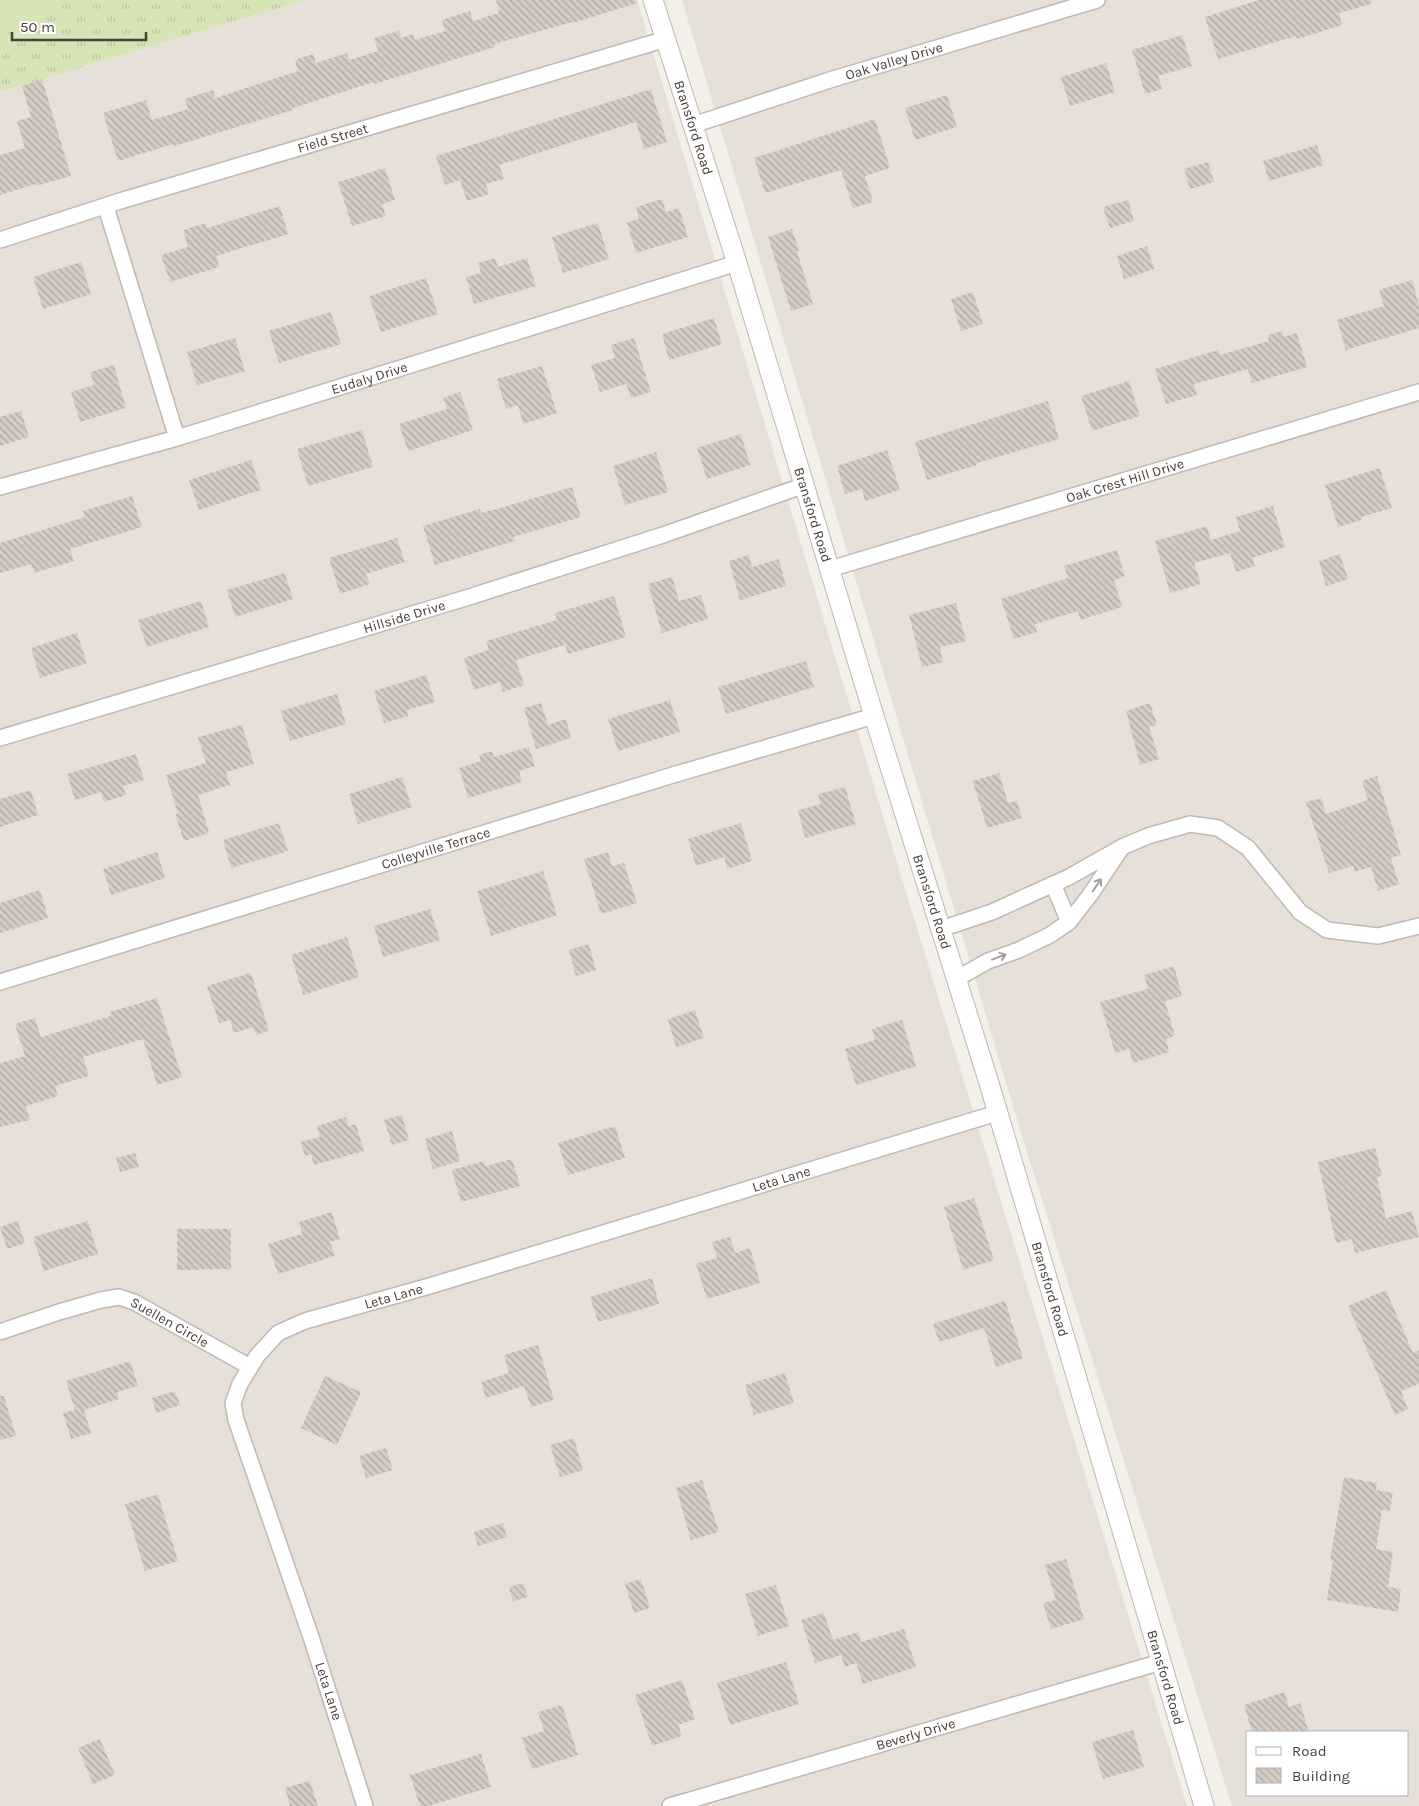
<svg xmlns="http://www.w3.org/2000/svg" width="1419" height="1806" font-family="Karla,sans-serif">
  <style>
    .residential { fill: #e7e0d8; fill-rule: evenodd }
    .grass { fill: url(#grass-tufts) }
    .pitch { fill: #d7e4b6 }
    .building { fill: url(#building-back-hatch) }
    .lines { fill: none; stroke-linecap: round; stroke-linejoin: round }
    .minor-casing { stroke: #c1b8b0; stroke-width: 18 }
    .tertiary-casing { stroke: #c1b8b0; stroke-width: 21 }
    .minor { stroke: #fff; stroke-width: 15 }
    .tertiary { stroke: #fff; stroke-width: 19 }
    .oneway { stroke: #a39e9c }
    .labels { text-anchor: middle; stroke-width: 4.5; stroke-linejoin: round; paint-order: stroke }
    .street-label { font-size: 14px; fill: #473e38; stroke: #fff }
  </style>
  <defs>
    <pattern id="grass-tufts" width="24" height="20" patternUnits="userSpaceOnUse" patternTransform="scale(1.25)"><rect width="24" height="20" fill="#d7e4b6"/><path d="M3 7l-1-3M5 7V3M7 7l1-3M15 17l-1-3M17 17v-4M19 17l1-3" fill="none" stroke="#bac59d"/></pattern>
    <pattern id="building-back-hatch" width="6" height="6" patternUnits="userSpaceOnUse" patternTransform="scale(1.25)"><rect width="6" height="6" fill="#d7ccc3"/><path d="M-1 5l2 2M0 0l6 6M5-1l2 2" fill="none" stroke="#b0a79f"/></pattern>
  </defs>
  <rect width="100%" height="100%" fill="#f3efe9"/>
  <!-- residential -->
  <path class="residential" d="M 305,0 L 637,0 L 912,912 L 1187,1806 L 0,1806 L 0,92 Z
    M 682,0 L 1419,0 L 1419,1806 L 1232,1806 L 1023,1139 ZM 1248,1732 L 1408,1732 L 1408,1795 L 1248,1795 Z"/>
  <!-- grass -->
  <path class="grass" d="M 0,0 L 305,0 L 0,92 Z"/>
  <!-- pitch -->
  <path class="pitch" d="M 0,0 L 46,0 L 33,17 L 0,38 Z"/>
  <!-- building -->
  <path class="building" d="M 496,0 L 636,0 L 637,3 L 573,23 L 573,22 L 494,44 L 495,47 L 374,84 L 374,82 L 293,108 L 293,110 L 174,146 L 173,144 L 118,161 L 103,113 L 146,100 L 152,120 L 188,109 L 185,99 L 213,90 L 215,98 L 298,71 L 295,60 L 313,54 L 316,63 L 347,53 L 349,60 L 378,51 L 374,38 L 399,31 L 401,38 L 413,34 L 415,40 L 445,31 L 442,20 L 470,11 L 473,21 L 499,13 Z
    M 1259,0 L 1371,0 L 1371,4 L 1339,13 L 1342,25 L 1297,39 L 1296,36 L 1218,59 L 1205,17 Z
    M 1182,35 L 1192,66 L 1158,76 L 1162,89 L 1145,94 L 1132,50 Z
    M 1106,63 L 1115,92 L 1070,106 L 1061,77 Z
    M 42,79 L 71,176 L 36,186 L 36,184 L 0,195 L 0,155 L 25,148 L 17,121 L 31,117 L 22,86 Z
    M 651,89 L 667,142 L 644,149 L 636,122 L 499,165 L 504,179 L 486,184 L 489,194 L 467,201 L 460,180 L 445,185 L 436,156 Z
    M 947,95 L 957,127 L 915,140 L 905,108 Z
    M 875,119 L 890,168 L 865,176 L 873,202 L 853,208 L 841,170 L 765,193 L 754,158 Z
    M 1317,145 L 1323,165 L 1269,181 L 1263,161 Z
    M 1208,162 L 1214,182 L 1190,189 L 1184,169 Z
    M 385,168 L 395,200 L 382,204 L 386,216 L 352,226 L 338,182 Z
    M 662,199 L 666,212 L 679,208 L 688,237 L 636,253 L 627,223 L 639,219 L 636,207 Z
    M 1128,200 L 1134,221 L 1110,228 L 1103,207 Z
    M 280,206 L 288,234 L 216,256 L 219,267 L 170,282 L 161,255 L 188,247 L 183,230 L 206,223 L 207,228 Z
    M 598,223 L 609,259 L 563,273 L 552,237 Z
    M 792,229 L 799,251 L 797,251 L 813,304 L 791,311 L 768,237 Z
    M 1147,246 L 1154,269 L 1124,279 L 1117,256 Z
    M 495,258 L 498,267 L 527,258 L 536,286 L 474,304 L 466,277 L 481,273 L 478,263 Z
    M 81,262 L 91,294 L 43,309 L 33,277 Z
    M 426,278 L 438,314 L 381,332 L 369,296 Z
    M 1412,280 L 1419,305 L 1419,328 L 1346,350 L 1337,320 L 1384,306 L 1379,290 Z
    M 973,292 L 983,324 L 961,331 L 951,299 Z
    M 331,312 L 341,344 L 279,363 L 269,331 Z
    M 714,318 L 722,344 L 669,360 L 662,334 Z
    M 1282,331 L 1283,337 L 1297,333 L 1307,367 L 1252,383 L 1248,369 L 1194,384 L 1197,395 L 1166,404 L 1155,369 L 1218,350 L 1220,355 L 1269,341 L 1268,335 Z
    M 235,338 L 245,371 L 197,385 L 187,352 Z
    M 634,338 L 651,392 L 631,398 L 626,384 L 600,392 L 591,365 L 615,358 L 611,345 Z
    M 114,365 L 126,408 L 80,422 L 71,392 L 94,385 L 90,372 Z
    M 542,366 L 557,413 L 523,424 L 518,405 L 506,409 L 497,379 Z
    M 1129,381 L 1140,416 L 1092,431 L 1081,396 Z
    M 460,392 L 473,430 L 408,451 L 399,424 L 447,409 L 443,398 Z
    M 1048,401 L 1059,439 L 977,463 L 977,465 L 927,480 L 915,442 Z
    M 21,411 L 29,437 L 0,446 L 0,417 Z
    M 362,430 L 373,467 L 308,486 L 297,449 Z
    M 741,434 L 750,465 L 707,479 L 697,448 Z
    M 887,450 L 900,490 L 865,501 L 862,489 L 845,494 L 837,466 Z
    M 656,452 L 668,492 L 625,505 L 613,466 Z
    M 251,460 L 261,490 L 199,510 L 189,480 Z
    M 1380,468 L 1392,508 L 1361,517 L 1362,520 L 1338,527 L 1325,485 Z
    M 572,487 L 581,517 L 513,537 L 514,541 L 435,565 L 423,526 L 480,509 L 481,513 L 504,507 Z
    M 132,496 L 142,527 L 70,549 L 74,561 L 34,573 L 31,564 L 0,573 L 0,543 L 85,517 L 83,511 Z
    M 1273,506 L 1285,547 L 1252,558 L 1255,566 L 1236,572 L 1230,553 L 1194,563 L 1201,584 L 1170,593 L 1155,541 L 1207,526 L 1211,540 L 1240,531 L 1236,517 Z
    M 397,538 L 405,562 L 366,574 L 370,584 L 340,594 L 329,558 Z
    M 1117,550 L 1125,576 L 1114,580 L 1122,607 L 1080,620 L 1078,611 L 1035,624 L 1037,632 L 1014,639 L 1001,599 L 1068,578 L 1064,566 Z
    M 1340,554 L 1348,579 L 1326,586 L 1319,561 Z
    M 749,555 L 752,567 L 779,559 L 786,586 L 740,600 L 729,561 Z
    M 285,573 L 293,599 L 235,617 L 227,590 Z
    M 672,577 L 679,601 L 701,595 L 708,619 L 662,633 L 648,584 Z
    M 614,596 L 626,637 L 568,654 L 565,645 L 516,660 L 524,685 L 503,692 L 500,682 L 474,690 L 464,658 L 489,650 L 486,641 L 557,620 L 555,613 Z
    M 201,601 L 209,627 L 147,647 L 138,620 Z
    M 956,603 L 966,641 L 940,647 L 943,662 L 922,667 L 909,615 Z
    M 77,633 L 87,663 L 40,678 L 31,648 Z
    M 806,661 L 814,687 L 726,714 L 718,687 Z
    M 426,675 L 435,702 L 407,710 L 408,716 L 384,723 L 374,691 Z
    M 337,694 L 346,724 L 290,741 L 281,711 Z
    M 670,700 L 680,732 L 618,751 L 608,719 Z
    M 541,703 L 548,725 L 566,719 L 571,738 L 536,749 L 524,708 Z
    M 1150,703 L 1157,725 L 1149,727 L 1159,759 L 1140,765 L 1126,711 Z
    M 242,725 L 254,764 L 226,772 L 230,785 L 198,795 L 209,833 L 184,841 L 175,814 L 178,814 L 166,775 L 206,763 L 198,737 Z
    M 529,747 L 535,766 L 519,771 L 522,782 L 468,798 L 459,768 L 481,761 L 479,755 L 492,751 L 494,757 Z
    M 136,754 L 144,780 L 123,786 L 126,795 L 104,802 L 101,792 L 75,800 L 67,774 Z
    M 999,773 L 1008,803 L 1017,801 L 1022,818 L 987,828 L 973,781 Z
    M 1377,776 L 1401,855 L 1391,858 L 1399,884 L 1378,891 L 1371,867 L 1354,872 L 1353,866 L 1329,873 L 1306,802 L 1321,798 L 1326,814 L 1368,800 L 1362,781 Z
    M 402,777 L 412,807 L 358,824 L 349,794 Z
    M 845,787 L 856,824 L 805,838 L 798,810 L 821,804 L 818,794 Z
    M 31,790 L 38,815 L 0,827 L 0,799 Z
    M 279,823 L 288,851 L 231,868 L 223,840 Z
    M 741,823 L 752,861 L 727,869 L 724,857 L 696,866 L 688,839 Z
    M 157,852 L 165,878 L 111,895 L 103,869 Z
    M 608,852 L 612,866 L 624,863 L 637,903 L 601,914 L 584,859 Z
    M 543,871 L 557,915 L 491,936 L 477,891 Z
    M 40,890 L 48,918 L 0,933 L 0,903 Z
    M 430,909 L 440,940 L 383,957 L 374,926 Z
    M 347,937 L 359,977 L 303,995 L 291,955 Z
    M 589,944 L 596,970 L 576,976 L 569,950 Z
    M 1174,966 L 1182,996 L 1165,1001 L 1175,1036 L 1166,1039 L 1169,1052 L 1133,1063 L 1129,1049 L 1115,1053 L 1100,1002 L 1148,989 L 1144,975 Z
    M 251,973 L 269,1031 L 256,1035 L 253,1027 L 234,1033 L 230,1020 L 219,1023 L 207,986 Z
    M 157,998 L 182,1077 L 157,1085 L 143,1039 L 83,1057 L 89,1076 L 55,1086 L 58,1096 L 26,1106 L 30,1120 L 0,1127 L 0,1063 L 25,1056 L 15,1024 L 35,1018 L 41,1037 L 111,1016 L 110,1012 Z
    M 695,1010 L 704,1038 L 676,1047 L 668,1019 Z
    M 902,1020 L 916,1066 L 856,1085 L 845,1049 L 875,1040 L 872,1029 Z
    M 402,1115 L 409,1140 L 392,1145 L 384,1120 Z
    M 346,1117 L 348,1126 L 356,1124 L 364,1151 L 314,1165 L 311,1154 L 305,1156 L 301,1142 L 320,1137 L 317,1126 Z
    M 615,1126 L 625,1158 L 568,1175 L 558,1143 Z
    M 452,1131 L 460,1161 L 433,1169 L 425,1139 Z
    M 1375,1148 L 1382,1176 L 1377,1177 L 1386,1218 L 1412,1211 L 1419,1237 L 1355,1253 L 1352,1239 L 1336,1243 L 1318,1162 Z
    M 135,1153 L 139,1167 L 120,1172 L 116,1158 Z
    M 512,1159 L 520,1186 L 461,1202 L 452,1170 L 484,1161 L 486,1166 Z
    M 974,1198 L 994,1260 L 963,1270 L 944,1207 Z
    M 332,1212 L 340,1239 L 330,1242 L 335,1256 L 278,1274 L 268,1244 L 302,1234 L 299,1222 Z
    M 18,1221 L 25,1243 L 7,1249 L 0,1227 Z
    M 88,1221 L 98,1254 L 44,1271 L 33,1237 Z
    M 177,1229 L 231,1229 L 231,1269 L 177,1270 Z
    M 730,1237 L 735,1253 L 750,1248 L 760,1283 L 707,1299 L 696,1264 L 717,1258 L 712,1242 Z
    M 652,1278 L 659,1304 L 598,1322 L 590,1297 Z
    M 1386,1290 L 1413,1353 L 1419,1350 L 1419,1384 L 1401,1391 L 1408,1409 L 1395,1415 L 1348,1306 Z
    M 1005,1301 L 1023,1358 L 996,1367 L 984,1328 L 939,1342 L 933,1324 Z
    M 538,1345 L 554,1400 L 531,1407 L 524,1386 L 486,1398 L 481,1382 L 509,1373 L 504,1355 Z
    M 130,1361 L 138,1386 L 117,1392 L 119,1399 L 84,1410 L 91,1433 L 71,1439 L 63,1413 L 75,1410 L 66,1381 Z
    M 785,1373 L 794,1403 L 754,1415 L 745,1385 Z
    M 325,1376 L 361,1392 L 337,1445 L 301,1428 Z
    M 175,1391 L 180,1405 L 156,1413 L 152,1398 Z
    M 0,1396 L 4,1396 L 16,1436 L 0,1440 Z
    M 574,1438 L 583,1470 L 560,1477 L 550,1445 Z
    M 386,1448 L 393,1470 L 366,1478 L 359,1456 Z
    M 1344,1477 L 1377,1483 L 1376,1490 L 1393,1493 L 1390,1511 L 1382,1510 L 1376,1549 L 1393,1552 L 1388,1587 L 1401,1589 L 1398,1612 L 1327,1600 L 1333,1560 L 1330,1560 Z
    M 702,1480 L 719,1532 L 691,1540 L 676,1488 Z
    M 158,1494 L 178,1561 L 145,1571 L 125,1504 Z
    M 503,1523 L 507,1537 L 478,1546 L 474,1532 Z
    M 1066,1559 L 1084,1619 L 1051,1629 L 1043,1603 L 1056,1600 L 1045,1565 Z
    M 641,1579 L 650,1608 L 634,1613 L 625,1584 Z
    M 523,1583 L 528,1597 L 513,1601 L 509,1587 Z
    M 776,1585 L 789,1626 L 758,1636 L 745,1594 Z
    M 824,1613 L 833,1640 L 858,1632 L 861,1642 L 904,1629 L 916,1667 L 863,1684 L 856,1663 L 845,1667 L 841,1655 L 815,1663 L 801,1620 Z
    M 786,1662 L 799,1704 L 730,1725 L 717,1683 Z
    M 682,1680 L 695,1719 L 678,1725 L 682,1736 L 652,1746 L 635,1695 Z
    M 1285,1692 L 1289,1707 L 1300,1703 L 1309,1732 L 1252,1732 L 1244,1705 Z
    M 562,1705 L 578,1755 L 532,1769 L 522,1738 L 544,1731 L 538,1712 Z
    M 1133,1730 L 1144,1767 L 1103,1779 L 1092,1742 Z
    M 100,1739 L 115,1775 L 93,1784 L 78,1748 Z
    M 481,1754 L 491,1787 L 428,1806 L 420,1806 L 410,1775 Z
    M 310,1781 L 318,1806 L 290,1806 L 285,1788 Z"/>
  <g class="lines">
    <!-- minor casing -->
    <g class="minor-casing">
      <g id="minor">
        <path id="s1" d="M 693,125 L 833,79 L 1097,0"/>
        <path d="M 106,207 L 177,438"/>
        <path id="s2" d="M 0,240 L 120,201 L 666,39"/>
        <path id="s3" d="M 0,487 L 177,438 L 737,263"/>
        <path id="s4" d="M 830,569 L 1419,392"/>
        <path id="s5" d="M 0,738 L 466,598 L 663,535 L 805,485"/>
        <path d="M 1053,884 L 1069,922"/>
        <path d="M 941,929 L 992,912 L 1069,877 L 1122,847 L 1148,836 L 1190,824 L 1218,828 L 1248,848 L 1300,912 L 1327,930 L 1378,936 L 1419,926"/>
        <path d="M 956,979 L 988,961 L 1019,950 L 1050,935 L 1069,922 L 1090,895 L 1120,850"/>
        <path id="s6" d="M 0,982 L 673,775 L 874,716"/>
        <path id="s7" d="M 0,1332 L 59,1312 L 101,1300 L 119,1297 L 134,1302 L 250,1367"/>
        <path id="s8" d="M 365,1806 L 311,1637 L 236,1420 L 233,1403 L 240,1384 L 257,1356 L 278,1333 L 305,1321 L 433,1285 L 997,1113"/>
        <path id="s9" d="M 670,1806 L 1161,1662"/>
      </g>
    </g>
    <!-- tertiary casing -->
    <g class="tertiary-casing">
      <g id="tertiary">
        <path id="s10" d="M 653,0 L 737,263 L 874,716 L 989,1083 L 1204,1806"/>
      </g>
    </g>
    <!-- minor -->
    <use href="#minor" class="minor"/>
    <!-- tertiary -->
    <use href="#tertiary" class="tertiary"/>
  </g>
  <!-- one-way arrows -->
  <defs><path id="oneway-shaft" d="M-6 0H5M1.5-3L5.5 0L1.5 3" fill="none" stroke-width="1.6" stroke-linecap="round" stroke-linejoin="round" transform="scale(1.25)"/></defs>
  <g class="oneway">
    <use href="#oneway-shaft" transform="translate(1097 885) rotate(-56)"/>
    <use href="#oneway-shaft" transform="translate(999 957) rotate(-20)"/>
  </g>
  <g class="labels">
    <!-- street labels -->
    <g class="street-label">
      <text dy="5" stroke="none"><textPath href="#s1" startOffset="211">Oak Valley Drive</textPath></text>
      <text dy="5" stroke="none"><textPath href="#s10" startOffset="134">Bransford Road</textPath></text>
      <text dy="5" stroke="none"><textPath href="#s2" startOffset="348">Field Street</textPath></text>
      <text dy="5" stroke="none"><textPath href="#s3" startOffset="385">Eudaly Drive</textPath></text>
      <text dy="5" stroke="none"><textPath href="#s4" startOffset="308">Oak Crest Hill Drive</textPath></text>
      <text dy="5" stroke="none"><textPath href="#s10" startOffset="539">Bransford Road</textPath></text>
      <text dy="5" stroke="none"><textPath href="#s5" startOffset="422">Hillside Drive</textPath></text>
      <text dy="5" stroke="none"><textPath href="#s6" startOffset="456">Colleyville Terrace</textPath></text>
      <text dy="5" stroke="none"><textPath href="#s10" startOffset="944">Bransford Road</textPath></text>
      <text dy="5" stroke="none"><textPath href="#s8" startOffset="1035">Leta Lane</textPath></text>
      <text dy="5" stroke="none"><textPath href="#s10" startOffset="1349">Bransford Road</textPath></text>
      <text dy="5" stroke="none"><textPath href="#s8" startOffset="630">Leta Lane</textPath></text>
      <text dy="5" stroke="none"><textPath href="#s7" startOffset="181">Suellen Circle</textPath></text>
      <text dy="5" stroke="none"><textPath href="#s10" startOffset="1754">Bransford Road</textPath></text>
      <text transform="translate(329 1691) rotate(72)" y="5">Leta Lane</text>
      <text dy="5" stroke="none"><textPath href="#s9" startOffset="256">Beverly Drive</textPath></text>
    </g>
  </g>
  <!-- legend -->
  <rect x="1246" y="1731" width="162" height="65" fill="#ffffff" stroke="#b5b2af"/>
  <rect x="1256" y="1747" width="25" height="8" fill="#ffffff" stroke="#b5b2af"/>
  <text x="1292" y="1756" font-size="15" fill="#473e38">Road</text>
  <rect x="1256" y="1768" width="25" height="15" fill="url(#building-back-hatch)" stroke="#b5b2af"/>
  <text x="1292" y="1781" font-size="15" fill="#473e38">Building</text>
  <!-- scale -->
  <path d="M12 32v8h134v-8" fill="none" stroke="#473e38" stroke-width="2.5"/>
  <text x="20" y="32" font-size="15" fill="#473e38" stroke="#ffffff" stroke-width="4" paint-order="stroke">50 m</text>
</svg>
